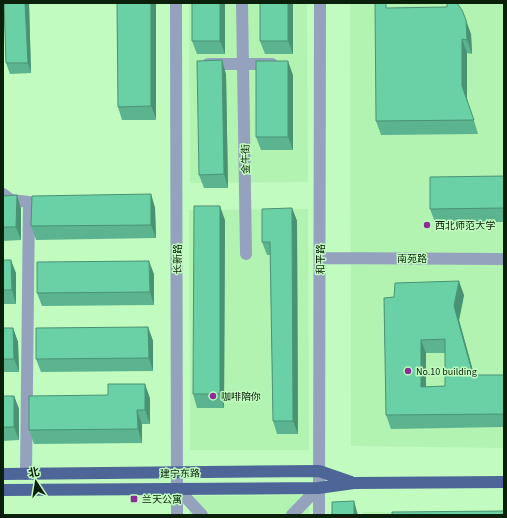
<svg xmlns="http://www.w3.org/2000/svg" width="507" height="518" font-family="'Source Sans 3','Noto Sans SC',sans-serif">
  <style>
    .built { fill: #b3f3b2 }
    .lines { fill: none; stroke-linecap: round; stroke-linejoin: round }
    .minor { stroke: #94a2be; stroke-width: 12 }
    .major { stroke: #4e6697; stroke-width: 12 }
    .wall { fill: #5bb48f; fill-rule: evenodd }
    .shaded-wall { fill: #4a9274 }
    .building { fill: #6ad1a6; stroke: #4a9274; fill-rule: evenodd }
    .poi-dot { fill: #8c2d96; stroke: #c1fbc0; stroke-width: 1.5 }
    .labels { text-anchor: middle; stroke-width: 3; stroke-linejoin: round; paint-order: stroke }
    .street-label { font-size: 10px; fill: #0a200b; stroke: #c1fbc0 }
    .poi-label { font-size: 10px; fill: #0a200b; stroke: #c1fbc0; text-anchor: start }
  </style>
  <rect width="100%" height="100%" fill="#c1fbc0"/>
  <!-- built -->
  <path class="built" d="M 189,3 L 307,3 L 308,182 L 190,183 Z
    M 350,3 L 504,3 L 504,448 L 351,446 Z
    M 308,209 L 309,450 L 190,450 L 189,210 Z
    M 309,495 L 309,515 L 189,515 L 189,496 Z
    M 363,512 L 504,512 L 504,515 L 363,515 Z"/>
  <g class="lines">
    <!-- minor -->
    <path class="minor" d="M 176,3 L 177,515
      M 242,3 L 246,254
      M 208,64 L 272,64
      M 3,194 L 11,200 L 29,202 L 26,474
      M 320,258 L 504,259
      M 177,488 L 202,515
      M 292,515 L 318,488
      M 319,515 L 320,3"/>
    <!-- major -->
    <path class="major" d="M 3,474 L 319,471 L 351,482
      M 3,490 L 318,488 L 354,483 L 504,482"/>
  </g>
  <!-- wall -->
  <path class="wall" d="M 4,3 L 29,3 L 31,73 L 10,74 L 6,63 Z
    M 117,3 L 156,120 L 122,120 L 118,107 Z
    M 225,3 L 225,54 L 197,54 L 192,41 Z
    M 293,3 L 293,54 L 265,54 L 260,41 Z
    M 388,8 L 471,34 L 472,54 L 467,53 L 467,99 L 478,134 L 381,135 L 376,121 Z
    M 226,74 L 228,188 L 204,188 L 199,175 Z
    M 293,75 L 293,150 L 261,150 L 256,137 Z
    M 504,176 L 504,222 L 435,222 L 430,209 Z
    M 151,194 L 155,208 L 156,238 L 36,240 L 31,226 Z
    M 17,195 L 21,209 L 21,240 L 3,241 L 3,196 Z
    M 292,208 L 297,221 L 298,434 L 277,434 L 273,421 L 270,255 L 267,255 L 262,242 Z
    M 225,220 L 224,408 L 197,408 L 193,394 Z
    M 3,260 L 16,273 L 16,304 L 3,304 Z
    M 154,274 L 154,305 L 42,306 L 37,293 Z
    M 464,295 L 459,320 L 474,375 L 504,375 L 504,427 L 391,429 L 386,415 L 384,298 ZM 426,353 L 445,353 L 445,386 L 426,387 Z
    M 148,327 L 153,341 L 153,371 L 41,372 L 36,359 Z
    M 3,328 L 13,328 L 18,342 L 19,372 L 3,372 Z
    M 3,396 L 14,396 L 19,409 L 19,440 L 3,441 Z
    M 150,398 L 150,424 L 142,424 L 142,443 L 34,444 L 29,430 Z"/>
  <!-- shaded-wall -->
  <path class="shaded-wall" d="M 25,3 L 29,3 L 31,73 L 28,63 Z
    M 151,3 L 156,3 L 156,120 L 151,106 Z
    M 220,3 L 225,3 L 225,54 L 220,41 Z
    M 288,3 L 293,3 L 293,54 L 288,41 Z
    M 466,20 L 471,34 L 472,54 L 467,40 Z
    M 462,39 L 467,53 L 467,99 L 478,134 L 462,86 Z
    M 222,60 L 226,74 L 228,188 L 224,174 Z
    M 288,61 L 293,75 L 293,150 L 288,137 Z
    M 151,194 L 155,208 L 156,238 L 151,225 Z
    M 17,195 L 21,209 L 21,240 L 16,227 Z
    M 220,206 L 225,220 L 224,408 L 220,394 Z
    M 292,208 L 297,221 L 298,434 L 293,421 Z
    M 11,260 L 16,273 L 16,304 L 12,290 Z
    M 149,261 L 154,274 L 154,305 L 150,292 Z
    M 459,281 L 464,295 L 459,320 L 478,389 L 473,375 L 454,306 Z
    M 148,327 L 153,341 L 153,371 L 149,358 Z
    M 13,328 L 18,342 L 19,372 L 14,359 Z
    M 421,340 L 426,353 L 426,400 L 421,387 Z
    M 145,384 L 150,398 L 150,424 L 145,410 Z
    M 14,396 L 19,409 L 19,440 L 14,427 Z
    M 137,410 L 142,424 L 142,443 L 138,429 Z
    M 354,501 L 358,515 L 354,515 Z"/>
  <!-- building -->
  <path class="building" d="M 4,3 L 25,3 L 28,63 L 6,63 Z
    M 117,3 L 151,3 L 151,106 L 118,107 Z
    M 192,3 L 220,3 L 220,41 L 192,41 Z
    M 260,3 L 288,3 L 288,41 L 260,41 Z
    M 375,3 L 386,3 L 386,8 L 447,7 L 447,3 L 457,3 L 462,10 L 466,20 L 467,40 L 462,39 L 462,86 L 474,120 L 376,121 Z
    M 222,60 L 224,174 L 199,175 L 197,61 Z
    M 256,61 L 288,61 L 288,137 L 256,137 Z
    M 504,176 L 504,208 L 430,209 L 430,177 Z
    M 151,194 L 151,225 L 31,226 L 32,196 Z
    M 17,195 L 16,227 L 3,227 L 3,196 Z
    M 194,206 L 220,206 L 220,394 L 193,394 Z
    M 292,208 L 293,421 L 273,421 L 270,242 L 262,242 L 262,209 Z
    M 3,260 L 11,260 L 12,290 L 3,290 Z
    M 149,261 L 150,292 L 37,293 L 37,262 Z
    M 459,281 L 454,306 L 473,375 L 504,375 L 504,414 L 386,415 L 384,298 L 394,297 L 395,283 ZM 445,339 L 445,386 L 421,387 L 421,340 Z
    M 148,327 L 149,358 L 36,359 L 36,328 Z
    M 3,328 L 13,328 L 14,359 L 3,359 Z
    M 108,384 L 145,384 L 145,410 L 137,410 L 138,429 L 29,430 L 29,396 L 108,395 Z
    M 3,396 L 14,396 L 14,427 L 3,427 Z
    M 354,501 L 354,515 L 332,515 L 332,502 Z
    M 504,511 L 504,515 L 392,515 L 392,512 Z"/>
  <!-- markers -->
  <g class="poi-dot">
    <circle cx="427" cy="225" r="4"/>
    <circle cx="408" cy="371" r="4"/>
    <circle cx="213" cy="396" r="4"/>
    <rect x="130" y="495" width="8" height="8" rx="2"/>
  </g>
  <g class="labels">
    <!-- street labels -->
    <g class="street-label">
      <text transform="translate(245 159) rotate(-91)" y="4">金牛街</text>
      <text x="412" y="262">南苑路</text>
      <text transform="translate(177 259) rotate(-90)" y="4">长新路</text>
      <text transform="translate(320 259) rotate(-90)" y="4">和平路</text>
      <text transform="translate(180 473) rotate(-1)" y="4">建宁东路</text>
    </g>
    <!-- poi labels -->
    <g class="poi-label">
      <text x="435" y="229">西北师范大学</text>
      <text x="416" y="375">No.10 building</text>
      <text x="221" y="400">咖啡陪你</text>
      <text x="142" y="503">兰天公寓</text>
    </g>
  </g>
  <!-- border -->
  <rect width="507" height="518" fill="none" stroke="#0a200b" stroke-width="8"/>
  <!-- north arrow -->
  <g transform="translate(36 482) rotate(348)" stroke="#c1fbc0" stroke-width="3" paint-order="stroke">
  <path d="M0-3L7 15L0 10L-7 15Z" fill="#0a200b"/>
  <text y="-6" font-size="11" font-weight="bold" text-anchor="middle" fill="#0a200b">北</text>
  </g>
</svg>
